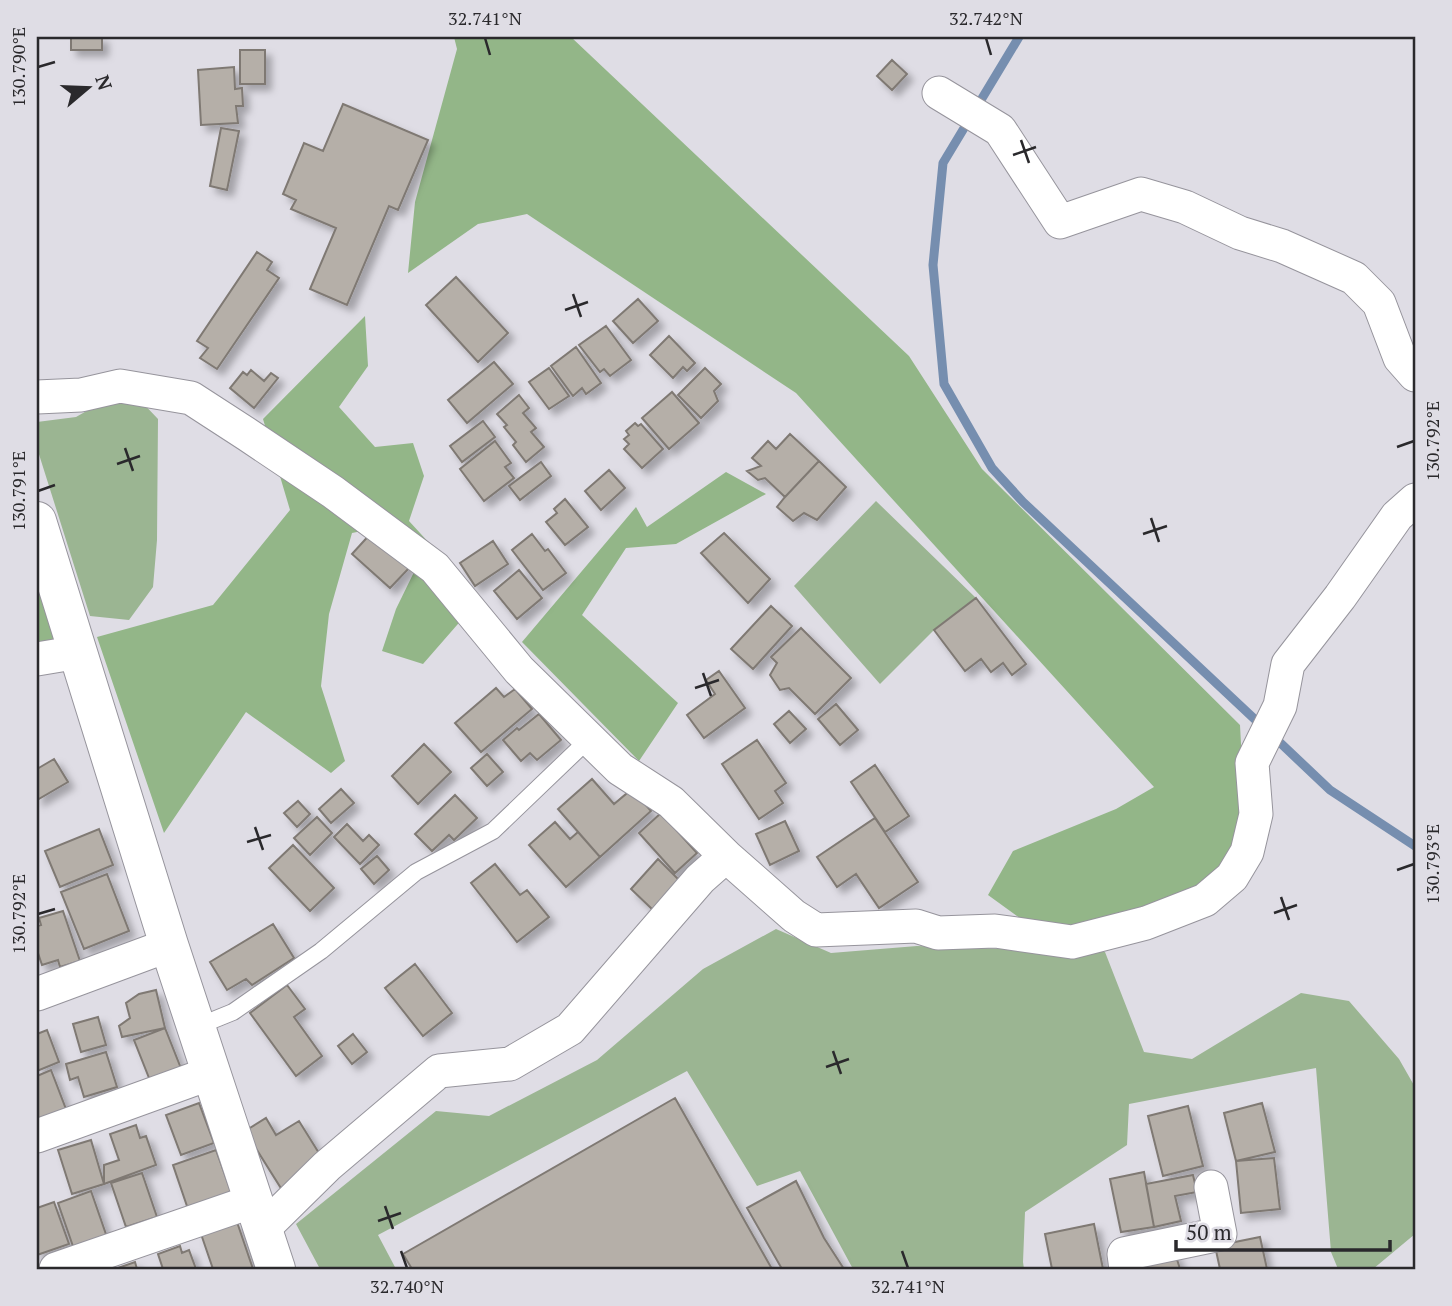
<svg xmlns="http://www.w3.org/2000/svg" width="1452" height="1306" font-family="'PT Serif',serif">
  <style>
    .green { fill: #9bb592 }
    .forest { fill: #93b688 }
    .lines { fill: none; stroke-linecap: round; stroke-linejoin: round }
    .stream { stroke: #768eaf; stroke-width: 9 }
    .building { fill: #b5afa8; stroke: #7f7973; stroke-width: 2; filter: url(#shadow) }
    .service-casing { stroke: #96949c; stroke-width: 18 }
    .minor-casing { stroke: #96949c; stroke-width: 35 }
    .tertiary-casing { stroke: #96949c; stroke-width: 40 }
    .service { stroke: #fff; stroke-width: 16 }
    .minor { stroke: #fff; stroke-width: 33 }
    .tertiary { stroke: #fff; stroke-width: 38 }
    .ticks { fill: none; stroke: #2a292c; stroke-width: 2.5 }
    .neatline { fill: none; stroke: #2a292c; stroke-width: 2.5 }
    .ticks-label { font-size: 18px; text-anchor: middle; fill: #2a292c }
  </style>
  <defs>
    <filter id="shadow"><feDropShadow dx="6" dy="6" stdDeviation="3.5" flood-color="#0004"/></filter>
  </defs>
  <rect width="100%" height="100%" fill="#dfdde5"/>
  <!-- green -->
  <path class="green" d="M 113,396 L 137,397 L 158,419 L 157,540 L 153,587 L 129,620 L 90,616 L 37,448 L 37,422 L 76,417 Z
    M 876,501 L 976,598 L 934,630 L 880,684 L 794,586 Z
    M 776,929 L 831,953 L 917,946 L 1105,952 L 1144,1052 L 1192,1059 L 1301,993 L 1349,1001 L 1399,1059 L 1415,1087 L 1415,1234 L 1373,1269 L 1338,1269 L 1331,1252 L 1316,1068 L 1129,1104 L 1127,1145 L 1025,1212 L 1023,1262 L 1024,1269 L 853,1269 L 800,1171 L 757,1186 L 687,1071 L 378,1235 L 396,1269 L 320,1269 L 296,1224 L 436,1111 L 489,1116 L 597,1060 L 703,969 Z"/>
  <!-- forest -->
  <path class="forest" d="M 454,37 L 571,37 L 909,356 L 982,469 L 1240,725 L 1246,839 L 1201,893 L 1124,923 L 1031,926 L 988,895 L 1013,851 L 1116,809 L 1154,787 L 796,393 L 527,214 L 478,224 L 408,273 L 415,202 L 457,49 Z
    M 365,316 L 368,366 L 339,407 L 375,447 L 413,443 L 424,476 L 409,521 L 464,581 L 464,617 L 423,664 L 382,651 L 396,609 L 415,570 L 382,527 L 352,533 L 329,614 L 321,686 L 345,761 L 331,773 L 246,712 L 164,833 L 97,637 L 213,605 L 290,510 L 263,419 Z
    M 726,472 L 766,494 L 676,544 L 626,548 L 582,615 L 678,703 L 639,761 L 522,642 L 636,507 L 647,527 Z
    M 37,567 L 55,630 L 54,641 L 37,641 L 37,636 L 38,635 L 37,629 Z"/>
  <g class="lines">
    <!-- stream -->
    <path class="stream" d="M 1019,37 L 943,163 L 933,265 L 944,384 L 992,468 L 1023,502 L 1263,727
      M 1273,736 L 1330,790 L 1415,846"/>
  </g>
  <!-- building -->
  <path class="building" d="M 71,37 L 102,37 L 102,50 L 71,50 Z
    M 240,50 L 265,50 L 265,84 L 240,84 Z
    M 892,60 L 907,74 L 892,90 L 877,76 Z
    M 234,67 L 235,89 L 242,88 L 243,106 L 236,106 L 238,123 L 201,125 L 198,70 Z
    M 343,104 L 428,140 L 398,210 L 389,206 L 347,305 L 310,289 L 336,228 L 291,209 L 296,200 L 283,194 L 304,143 L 323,151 Z
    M 221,128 L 239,131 L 227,190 L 210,186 Z
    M 257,252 L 272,262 L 267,270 L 279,278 L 217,369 L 200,358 L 208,348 L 197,341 Z
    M 456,277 L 508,333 L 478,362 L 426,305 Z
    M 638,299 L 658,321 L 633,343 L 613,321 Z
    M 606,326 L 631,360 L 610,376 L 604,369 L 600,372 L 579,345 Z
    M 669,336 L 695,363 L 687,371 L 683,367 L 673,378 L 650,355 Z
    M 576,347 L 601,383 L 586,394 L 582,388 L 573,396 L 551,366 Z
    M 494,362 L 513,384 L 467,423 L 448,400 Z
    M 549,368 L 569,396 L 549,409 L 529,382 Z
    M 705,368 L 721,384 L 714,391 L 718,401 L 701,418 L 678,395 Z
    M 251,370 L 264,381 L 271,373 L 278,378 L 254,408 L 230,388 L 243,372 L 247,375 Z
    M 672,392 L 699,423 L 669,449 L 642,418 Z
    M 519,395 L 529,408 L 523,413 L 536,428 L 531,432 L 544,447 L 526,462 L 513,445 L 516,442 L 504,427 L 507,425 L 497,414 Z
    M 483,421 L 495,437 L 462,462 L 450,446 Z
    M 635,423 L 638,426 L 641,424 L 663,449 L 642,468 L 624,449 L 629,444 L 624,439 L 629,435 L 626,431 Z
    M 790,434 L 819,461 L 785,497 L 765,478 L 758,480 L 747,471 L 761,466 L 752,458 L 768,441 L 776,449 Z
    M 495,441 L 511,463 L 505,467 L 514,478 L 484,501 L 460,469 Z
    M 819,461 L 846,487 L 817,520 L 804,513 L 793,521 L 777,507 L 785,497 Z
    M 541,462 L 551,476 L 520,500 L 509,486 Z
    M 609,470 L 625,488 L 601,510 L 585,491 Z
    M 565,499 L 588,527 L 565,545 L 546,522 L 557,513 L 554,509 Z
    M 373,531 L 411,566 L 390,588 L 352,554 Z
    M 724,533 L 770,579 L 748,603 L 701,553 Z
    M 532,534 L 545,551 L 548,549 L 566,573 L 543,590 L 512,550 Z
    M 493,541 L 508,564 L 475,586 L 460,563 Z
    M 519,570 L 542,598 L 517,619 L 494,591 Z
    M 976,598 L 1026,664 L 1012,675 L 1003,663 L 991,672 L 981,659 L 965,671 L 934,630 Z
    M 771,606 L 792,626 L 753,669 L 731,649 Z
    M 801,628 L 851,678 L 815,714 L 789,688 L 780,690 L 770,675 L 777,663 L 771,657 Z
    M 719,671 L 745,708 L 704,738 L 687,715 L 715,694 L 706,680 Z
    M 496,688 L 504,697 L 515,689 L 532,709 L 481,752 L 455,723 Z
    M 836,704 L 858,730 L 840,745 L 818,719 Z
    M 789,711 L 806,729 L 790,743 L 774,724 Z
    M 539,714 L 561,740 L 537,760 L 530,753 L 521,761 L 503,740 L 517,728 L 519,730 Z
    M 757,740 L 786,783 L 775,791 L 783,803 L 759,819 L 722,764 Z
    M 424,744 L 451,772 L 418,804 L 392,776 Z
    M 487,754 L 503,772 L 487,786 L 471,768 Z
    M 54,759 L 68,782 L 37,800 L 37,769 Z
    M 875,765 L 909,816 L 885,832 L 851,782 Z
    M 592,779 L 614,804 L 632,789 L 651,811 L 600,857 L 558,809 Z
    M 341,789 L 354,803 L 331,823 L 319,809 Z
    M 455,795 L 477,818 L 454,840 L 449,835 L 432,851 L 415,834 Z
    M 298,801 L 310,814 L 297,827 L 284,813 Z
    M 661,813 L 697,853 L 675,873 L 639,833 Z
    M 317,817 L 332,833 L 310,855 L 294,838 Z
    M 875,818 L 918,882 L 879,908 L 856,874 L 837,887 L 817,857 Z
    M 785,821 L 799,851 L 770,865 L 756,834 Z
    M 555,822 L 570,839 L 578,832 L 600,857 L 566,887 L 529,845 Z
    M 347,824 L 363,841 L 369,835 L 379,845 L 360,864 L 334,837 Z
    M 99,829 L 113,865 L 60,887 L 45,851 Z
    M 293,845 L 334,888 L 310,911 L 269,868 Z
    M 377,856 L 389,870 L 374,884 L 361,869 Z
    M 658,859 L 680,881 L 653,910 L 631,889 Z
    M 495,864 L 520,895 L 527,890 L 549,917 L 517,942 L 471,883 Z
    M 107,874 L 129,931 L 84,949 L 61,892 Z
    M 63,911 L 80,961 L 60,967 L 58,960 L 42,965 L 38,953 L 37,954 L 37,926 L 41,925 L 39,918 Z
    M 273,924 L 294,958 L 252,985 L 246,979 L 227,990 L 210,962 Z
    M 415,964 L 452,1013 L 423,1036 L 385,988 Z
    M 287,985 L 305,1009 L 294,1017 L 322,1056 L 296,1076 L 250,1013 Z
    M 156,990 L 165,1028 L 122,1037 L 119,1026 L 130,1018 L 126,1003 L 139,994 Z
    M 98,1017 L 106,1045 L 81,1052 L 73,1024 Z
    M 165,1028 L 184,1076 L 153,1088 L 134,1040 Z
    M 47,1030 L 59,1062 L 37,1071 L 37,1034 Z
    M 353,1034 L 367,1052 L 352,1064 L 338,1046 Z
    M 106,1052 L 117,1087 L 84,1097 L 78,1077 L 70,1080 L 66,1064 Z
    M 51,1070 L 69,1117 L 37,1122 L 37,1076 Z
    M 675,1098 L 772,1269 L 412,1269 L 403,1254 Z
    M 199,1103 L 214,1143 L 181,1155 L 166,1115 Z
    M 1262,1103 L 1275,1152 L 1236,1161 L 1224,1113 Z
    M 1188,1106 L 1203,1166 L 1163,1176 L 1148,1116 Z
    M 266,1118 L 276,1135 L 299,1121 L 327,1166 L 284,1193 L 245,1131 Z
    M 136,1125 L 140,1138 L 146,1136 L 156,1165 L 104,1184 L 104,1165 L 119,1160 L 110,1134 Z
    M 91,1140 L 104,1184 L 72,1194 L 58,1150 Z
    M 216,1150 L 233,1197 L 189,1212 L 173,1165 Z
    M 1274,1158 L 1280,1209 L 1241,1213 L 1236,1161 Z
    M 1144,1172 L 1154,1227 L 1121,1232 L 1110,1179 Z
    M 142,1173 L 157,1217 L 126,1227 L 111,1183 Z
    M 1193,1175 L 1197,1192 L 1175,1196 L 1181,1221 L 1154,1227 L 1146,1184 Z
    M 796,1181 L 824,1238 L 844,1269 L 782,1269 L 747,1208 Z
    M 91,1191 L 109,1243 L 76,1255 L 58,1203 Z
    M 54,1202 L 69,1244 L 37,1255 L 37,1208 Z
    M 237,1222 L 253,1269 L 213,1269 L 201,1234 Z
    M 1094,1224 L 1103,1269 L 1052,1269 L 1045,1234 Z
    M 1260,1237 L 1267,1269 L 1220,1269 L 1215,1246 Z
    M 180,1246 L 182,1253 L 189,1250 L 196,1269 L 163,1269 L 158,1254 Z
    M 1175,1253 L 1180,1269 L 1144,1269 L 1142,1261 Z
    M 135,1262 L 137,1269 L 115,1269 Z"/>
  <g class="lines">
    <!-- service casing -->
    <g class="service-casing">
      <path id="service" d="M 196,1027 L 233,1012 L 321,951 L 416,872 L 493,831 L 589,739"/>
    </g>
    <!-- minor casing -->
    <g class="minor-casing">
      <path id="minor" d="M 939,93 L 1000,130 L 1060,222 L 1141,194 L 1185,207 L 1240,233 L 1282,246 L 1354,278 L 1379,303 L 1400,358 L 1415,375
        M 37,397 L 81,395 L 120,386 L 191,398 L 248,435 L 333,492 L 435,568 L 519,670 L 620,769 L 671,802 L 726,856
        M 37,659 L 79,652
        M 37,994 L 169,945
        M 37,1136 L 211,1073
        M 262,1230 L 327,1166 L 439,1071 L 510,1064 L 570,1029 L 700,879 L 726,856 L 794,916 L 816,930 L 916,926 L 938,933 L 995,931 L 1072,942 L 1146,923 L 1205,900 L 1232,877 L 1247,852 L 1256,814 L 1252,763 L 1280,706 L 1288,664 L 1340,597 L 1397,516 L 1415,500
        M 56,1269 L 253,1201
        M 1126,1269 L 1124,1254 L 1220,1234 L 1211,1187"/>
    </g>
    <!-- tertiary casing -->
    <g class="tertiary-casing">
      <path id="tertiary" d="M 37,521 L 169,945 L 276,1269"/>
    </g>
    <!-- service -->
    <use href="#service" class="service"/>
    <!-- minor -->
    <use href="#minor" class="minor"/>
    <!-- tertiary -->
    <use href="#tertiary" class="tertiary"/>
  </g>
  <!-- ticks -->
  <path class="ticks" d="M 485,38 L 490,55M 986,38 L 991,55M 38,67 L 55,62M 1021,140 L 1029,163M 1013,155 L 1036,147M 573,294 L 581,317M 565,310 L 588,302M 1397,447 L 1414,441M 125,448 L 133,471M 117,464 L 140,456M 38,491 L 55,485M 1151,518 L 1159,542M 1143,534 L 1167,526M 703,673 L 711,696M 695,688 L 719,680M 255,827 L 263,850M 247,842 L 271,835M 1397,870 L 1414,864M 1281,897 L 1289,920M 1274,913 L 1297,905M 38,914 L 55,909M 833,1051 L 841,1074M 826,1067 L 849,1059M 385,1206 L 393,1229M 378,1221 L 401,1213M 401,1251 L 407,1268M 902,1251 L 908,1268"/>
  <!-- border -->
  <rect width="1452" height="1306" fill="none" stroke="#dfdde5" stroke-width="77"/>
  <!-- north arrow -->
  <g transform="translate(88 88) rotate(71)" stroke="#dfdde5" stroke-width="5" paint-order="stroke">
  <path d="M0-5L12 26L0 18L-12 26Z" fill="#2a292c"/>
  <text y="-10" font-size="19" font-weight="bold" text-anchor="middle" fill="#2a292c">N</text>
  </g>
  <!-- scale -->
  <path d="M1176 1240v10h214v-10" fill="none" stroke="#2a292c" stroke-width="3.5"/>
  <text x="1186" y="1240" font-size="21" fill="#2a292c" stroke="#dfdde5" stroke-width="5" paint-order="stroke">50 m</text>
  <rect x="38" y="38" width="1376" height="1230" class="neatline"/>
  <g class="ticks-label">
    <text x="485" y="25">32.741°N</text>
    <text x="986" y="25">32.742°N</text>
    <text transform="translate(19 67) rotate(-90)" y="6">130.790°E</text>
    <text transform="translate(1433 441) rotate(-90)" y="6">130.792°E</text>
    <text transform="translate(19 491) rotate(-90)" y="6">130.791°E</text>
    <text transform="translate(1433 864) rotate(-90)" y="6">130.793°E</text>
    <text transform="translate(19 914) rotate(-90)" y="6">130.792°E</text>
    <text x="407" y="1293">32.740°N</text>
    <text x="908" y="1293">32.741°N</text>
  </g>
</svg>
